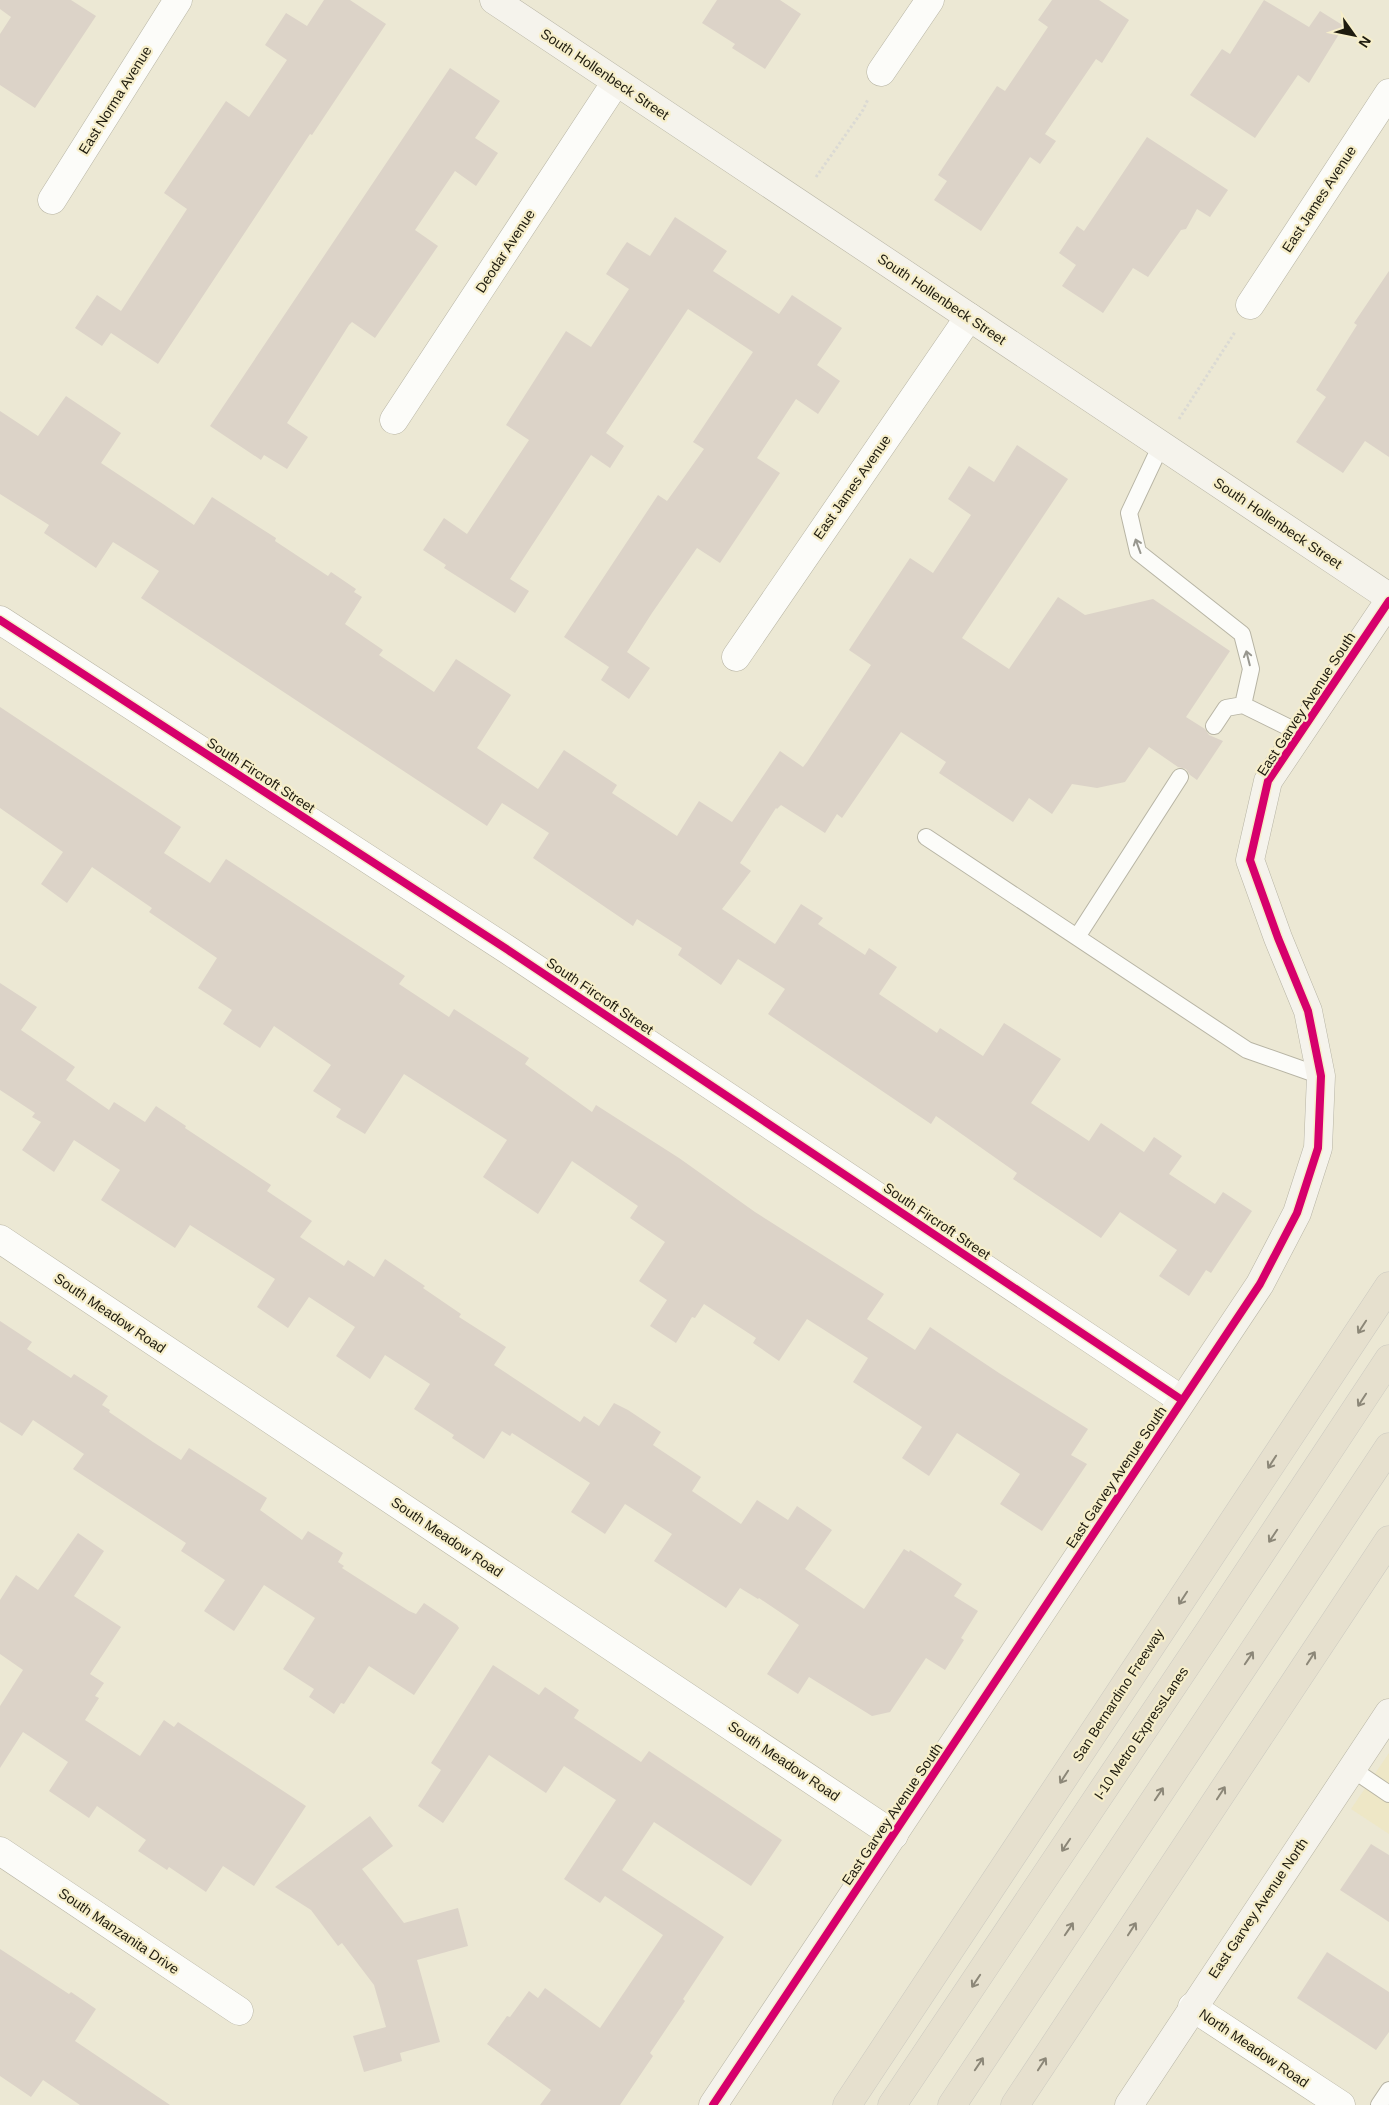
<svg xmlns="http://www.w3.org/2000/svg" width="1389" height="2105" font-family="Arial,sans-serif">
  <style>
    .built { fill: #eee7c6 }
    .building { fill: #dcd3c8 }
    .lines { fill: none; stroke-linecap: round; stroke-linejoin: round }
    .lane-casing { stroke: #b7b4a4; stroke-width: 18 }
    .street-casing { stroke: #b7b4a4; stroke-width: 29 }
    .secondary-casing { stroke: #b7b4a4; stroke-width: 29 }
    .highway-casing { stroke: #cbc9c0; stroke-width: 29 }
    .path { stroke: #dbdad4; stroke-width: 3; stroke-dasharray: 2.5 2.5; stroke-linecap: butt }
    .lane { stroke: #fcfcf9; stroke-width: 16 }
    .street { stroke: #fcfcf9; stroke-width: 28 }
    .secondary { stroke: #f5f3ec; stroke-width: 28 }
    .highway { stroke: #e6e0ce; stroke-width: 28 }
    .cycleway-casing { stroke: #f6eeca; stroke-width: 11 }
    .cycleway { stroke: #d6006c; stroke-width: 8 }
    .oneway { stroke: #98978f }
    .oneway2 { stroke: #8c8778 }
    .labels { text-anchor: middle; stroke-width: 4.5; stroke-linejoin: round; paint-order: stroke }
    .street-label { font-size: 14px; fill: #1e1b0e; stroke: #f6eeca }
  </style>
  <rect width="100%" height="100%" fill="#ece8d4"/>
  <!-- built -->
  <path class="built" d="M 1389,1753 L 1389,1834 L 1351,1809 Z"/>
  <!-- building -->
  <path class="building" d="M 0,0 L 71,0 L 96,16 L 35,108 L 0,85 L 0,34 L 11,17 L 0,9 Z
    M 324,0 L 350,0 L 386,24 L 312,135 L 310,134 L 158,364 L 111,333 L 102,346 L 75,328 L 97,295 L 121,311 L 187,209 L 164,193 L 226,101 L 249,117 L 287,60 L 265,45 L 286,13 L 307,26 Z
    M 717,0 L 780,0 L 801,14 L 765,69 L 732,48 L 735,44 L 702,23 Z
    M 1052,0 L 1099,0 L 1129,20 L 1102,63 L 1096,59 L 1045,134 L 1056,141 L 1040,164 L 1030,157 L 981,231 L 934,200 L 947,181 L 938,175 L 997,86 L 1005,91 L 1048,27 L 1038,20 Z
    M 1264,0 L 1309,27 L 1320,11 L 1344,26 L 1309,83 L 1298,75 L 1255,138 L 1190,95 L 1222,49 L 1230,54 Z
    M 450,68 L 500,101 L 475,138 L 498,153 L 476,186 L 455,171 L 415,230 L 438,246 L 375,338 L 352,322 L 349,325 L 287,423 L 308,437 L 287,469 L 264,455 L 261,460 L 210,426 Z
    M 1147,137 L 1228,190 L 1210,217 L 1197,209 L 1186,229 L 1181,230 L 1148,277 L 1133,268 L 1103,313 L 1062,286 L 1076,265 L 1059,253 L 1077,226 L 1084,231 Z
    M 675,217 L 727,251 L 713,271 L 779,314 L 792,295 L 842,328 L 817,365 L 840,381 L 818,414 L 796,399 L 757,458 L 780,473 L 720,563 L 697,548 L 652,613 L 627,652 L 650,668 L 629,699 L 601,680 L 609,667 L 564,637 L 658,495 L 667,501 L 704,449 L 693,442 L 753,352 L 688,309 L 606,433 L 624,446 L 610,468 L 591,455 L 510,579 L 529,591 L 515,613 L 444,568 L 446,565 L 423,550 L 444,518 L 467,534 L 529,440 L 506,425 L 566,331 L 591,347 L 629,289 L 606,274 L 622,249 L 627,242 L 650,256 Z
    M 1389,271 L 1389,457 L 1365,441 L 1343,473 L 1296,442 L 1326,397 L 1316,390 L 1357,325 L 1354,323 Z
    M 66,396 L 121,433 L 101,463 L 163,504 L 194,525 L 212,497 L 276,538 L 275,541 L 328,576 L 331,572 L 356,589 L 354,592 L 362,597 L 345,624 L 383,650 L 379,655 L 434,692 L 456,659 L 511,695 L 477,748 L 538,789 L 564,750 L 617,785 L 612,793 L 677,836 L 699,801 L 732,822 L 780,751 L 803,767 L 807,762 L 871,665 L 849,650 L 910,558 L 933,573 L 971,515 L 948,499 L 969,466 L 994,482 L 1017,445 L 1068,479 L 962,638 L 1009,669 L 1058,597 L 1085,615 L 1153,599 L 1230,651 L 1186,717 L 1205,729 L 1209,735 L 1223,741 L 1197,780 L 1190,775 L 1186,769 L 1178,767 L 1149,747 L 1125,782 L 1097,788 L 1072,784 L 1052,814 L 1029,798 L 1013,822 L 939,773 L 946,762 L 901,732 L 842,818 L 837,814 L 825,833 L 781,805 L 777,809 L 776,808 L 740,863 L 751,871 L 722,909 L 775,944 L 801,904 L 823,918 L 818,924 L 865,955 L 869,948 L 897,967 L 879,994 L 937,1033 L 940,1028 L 983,1056 L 1004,1023 L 1061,1059 L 1031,1103 L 1089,1141 L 1101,1123 L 1144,1152 L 1154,1137 L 1182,1156 L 1169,1174 L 1215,1204 L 1223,1192 L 1252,1211 L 1211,1273 L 1206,1270 L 1189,1296 L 1159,1276 L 1177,1250 L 1120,1212 L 1101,1238 L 1013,1179 L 1017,1173 L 936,1116 L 931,1124 L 768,1014 L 785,989 L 738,959 L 721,985 L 678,955 L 682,948 L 637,919 L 633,926 L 533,858 L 549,833 L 502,803 L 487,826 L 141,598 L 159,571 L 113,542 L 96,568 L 44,533 L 49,525 L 0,494 L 0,411 L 38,436 Z
    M 0,707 L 181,827 L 164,853 L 210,883 L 226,859 L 405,976 L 399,984 L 449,1017 L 454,1009 L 529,1058 L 525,1064 L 592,1112 L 596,1105 L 679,1158 L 755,1212 L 884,1294 L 867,1319 L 915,1350 L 930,1327 L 999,1373 L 1088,1429 L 1071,1455 L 1087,1464 L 1042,1531 L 1000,1504 L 1020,1474 L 957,1433 L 929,1476 L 902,1458 L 922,1427 L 853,1382 L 868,1358 L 807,1319 L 779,1361 L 753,1343 L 756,1338 L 704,1304 L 695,1318 L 692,1317 L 676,1343 L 650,1326 L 667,1300 L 639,1281 L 665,1242 L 630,1218 L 638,1206 L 572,1161 L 538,1214 L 483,1177 L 507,1140 L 404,1074 L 365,1134 L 336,1117 L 341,1109 L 313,1091 L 331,1065 L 274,1026 L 260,1048 L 223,1024 L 232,1010 L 198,988 L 217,958 L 149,912 L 152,908 L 92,867 L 67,903 L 41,884 L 63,852 L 0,808 Z
    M 0,983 L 37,1007 L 21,1030 L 75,1067 L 66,1080 L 109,1110 L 114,1102 L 145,1122 L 156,1106 L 186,1126 L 185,1128 L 271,1185 L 267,1191 L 312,1221 L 300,1237 L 344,1266 L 348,1260 L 374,1277 L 385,1259 L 425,1286 L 423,1288 L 461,1314 L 459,1317 L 506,1347 L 494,1365 L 580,1422 L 584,1416 L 599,1426 L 614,1403 L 628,1410 L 661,1432 L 653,1445 L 701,1477 L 692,1491 L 741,1524 L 757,1500 L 788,1520 L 797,1506 L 832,1530 L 805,1569 L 864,1609 L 904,1549 L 909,1552 L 910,1550 L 962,1584 L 954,1596 L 978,1611 L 961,1638 L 964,1640 L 945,1670 L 926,1658 L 890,1712 L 872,1716 L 809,1677 L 798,1694 L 767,1674 L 799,1625 L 759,1598 L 758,1599 L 740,1588 L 726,1608 L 654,1561 L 672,1534 L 625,1504 L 605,1534 L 571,1512 L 590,1483 L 512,1433 L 510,1436 L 502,1431 L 484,1459 L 452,1438 L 454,1435 L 414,1409 L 430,1384 L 385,1355 L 370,1379 L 336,1356 L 355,1327 L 309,1297 L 288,1328 L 257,1307 L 275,1279 L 190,1225 L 175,1248 L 101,1200 L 120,1170 L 74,1140 L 54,1172 L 22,1150 L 41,1122 L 32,1117 L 35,1113 L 0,1090 Z
    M 0,1321 L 32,1342 L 27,1349 L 71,1378 L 74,1374 L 108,1396 L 102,1405 L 110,1410 L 109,1412 L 153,1442 L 181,1460 L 189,1448 L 267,1498 L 260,1510 L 302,1540 L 308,1531 L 343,1553 L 338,1562 L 344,1566 L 342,1568 L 409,1611 L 416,1614 L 424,1603 L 457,1625 L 459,1628 L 414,1695 L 369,1666 L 344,1704 L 341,1703 L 334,1714 L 309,1697 L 314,1689 L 283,1669 L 315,1618 L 264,1585 L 234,1631 L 204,1611 L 225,1580 L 181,1551 L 186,1543 L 73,1469 L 84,1454 L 33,1420 L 22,1436 L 0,1422 Z
    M 78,1533 L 104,1551 L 74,1596 L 121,1627 L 90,1674 L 104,1683 L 95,1696 L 99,1698 L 85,1720 L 140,1756 L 164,1720 L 174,1727 L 178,1722 L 306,1806 L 254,1886 L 223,1866 L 206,1892 L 169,1867 L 167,1870 L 138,1851 L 146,1840 L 97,1806 L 89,1818 L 49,1791 L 68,1762 L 23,1732 L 0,1768 L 0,1706 L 23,1670 L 0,1654 L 0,1600 L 16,1575 L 38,1590 Z
    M 493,1665 L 539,1695 L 545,1687 L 579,1710 L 574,1718 L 641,1762 L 649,1751 L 782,1840 L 751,1886 L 654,1822 L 622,1870 L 724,1937 L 683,1999 L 685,2001 L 650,2053 L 653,2056 L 620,2105 L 540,2105 L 551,2090 L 487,2044 L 507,2016 L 510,2017 L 529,1991 L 538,1998 L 545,1988 L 600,2028 L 663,1935 L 605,1896 L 600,1903 L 564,1879 L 616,1800 L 564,1766 L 546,1793 L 489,1755 L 443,1823 L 418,1806 L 441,1770 L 431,1763 Z
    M 370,1816 L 393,1846 L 362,1869 L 404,1923 L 458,1908 L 468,1946 L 417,1960 L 440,2042 L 400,2053 L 402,2061 L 364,2072 L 353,2036 L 386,2027 L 374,1985 L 342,1943 L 338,1946 L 311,1910 L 275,1887 Z
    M 1371,1844 L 1389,1855 L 1389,1922 L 1340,1890 Z
    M 0,1949 L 69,1994 L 71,1992 L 96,2009 L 75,2041 L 170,2105 L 80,2105 L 43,2080 L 31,2097 L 0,2076 Z
    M 1327,1952 L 1389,1992 L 1389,2032 L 1376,2050 L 1297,1998 Z"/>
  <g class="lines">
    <!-- lane casing -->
    <g class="lane-casing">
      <path id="lane" d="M 1161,445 L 1129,513 L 1138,552 L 1242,634 L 1251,669 L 1243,705
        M 1214,726 L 1226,708 L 1243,705 L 1300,733
        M 926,837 L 1247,1050 L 1321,1076
        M 1077,937 L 1180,777
        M 1352,1769 L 1389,1794
        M 1379,2105 L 1389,2090"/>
    </g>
    <!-- street casing -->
    <g class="street-casing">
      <path id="street" d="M 881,72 L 930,0
        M 52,200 L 178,0
        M 1250,305 L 1389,93
        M 394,420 L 616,82
        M 0,620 L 508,950 L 1182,1400
        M 736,657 L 969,317
        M 0,1239 L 894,1835
        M 0,1851 L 239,2011
        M 1192,2007 L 1341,2105"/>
    </g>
    <!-- secondary casing -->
    <g class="secondary-casing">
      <path id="secondary" d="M 494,0 L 1389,597
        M 713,2105 L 1260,1284 L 1297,1213 L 1318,1148 L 1321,1076 L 1308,1011 L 1278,938 L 1250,860 L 1268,781 L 1389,601
        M 1129,2105 L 1389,1713"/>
    </g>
    <!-- highway casing -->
    <g class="highway-casing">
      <path id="highway" d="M 847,2105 L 1389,1286
        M 892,2105 L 1210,1630 L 1389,1359
        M 952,2105 L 1389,1447
        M 1015,2105 L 1389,1540"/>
    </g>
    <!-- path -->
    <path class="path" d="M 816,177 L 863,110 L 868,99
      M 1179,419 L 1235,332"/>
    <!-- lane -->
    <use href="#lane" class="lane"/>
    <!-- street -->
    <use href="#street" class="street"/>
    <!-- secondary -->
    <use href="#secondary" class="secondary"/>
    <!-- highway -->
    <use href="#highway" class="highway"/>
    <!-- cycleway casing -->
    <g class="cycleway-casing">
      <path id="cycleway" d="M 0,620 L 508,950 L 1182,1400
        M 713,2105 L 1260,1284 L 1297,1213 L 1318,1148 L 1321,1076 L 1308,1011 L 1278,938 L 1250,860 L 1268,781 L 1389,601"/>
    </g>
    <!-- cycleway -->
    <use href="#cycleway" class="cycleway"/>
  </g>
  <!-- one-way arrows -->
  <defs><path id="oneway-shaft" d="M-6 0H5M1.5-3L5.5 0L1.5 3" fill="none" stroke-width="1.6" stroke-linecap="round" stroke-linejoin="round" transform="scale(1.25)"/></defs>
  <g class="oneway">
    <use href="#oneway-shaft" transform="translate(1138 546) rotate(-110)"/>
    <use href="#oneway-shaft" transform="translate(1248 658) rotate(-104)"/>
  </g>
  <g class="oneway2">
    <use href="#oneway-shaft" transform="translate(1362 1327) rotate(123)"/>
    <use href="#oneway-shaft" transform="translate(1362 1400) rotate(123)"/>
    <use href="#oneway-shaft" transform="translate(1272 1462) rotate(123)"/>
    <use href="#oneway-shaft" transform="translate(1273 1536) rotate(124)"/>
    <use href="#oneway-shaft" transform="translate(1183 1598) rotate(123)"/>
    <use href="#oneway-shaft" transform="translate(1249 1658) rotate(-56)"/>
    <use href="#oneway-shaft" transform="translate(1311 1658) rotate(-57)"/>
    <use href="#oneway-shaft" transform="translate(1064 1777) rotate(123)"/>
    <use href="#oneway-shaft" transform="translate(1221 1793) rotate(-57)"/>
    <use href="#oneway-shaft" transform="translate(1159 1794) rotate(-56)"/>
    <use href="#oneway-shaft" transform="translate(1066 1845) rotate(124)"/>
    <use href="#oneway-shaft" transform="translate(1069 1929) rotate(-56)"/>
    <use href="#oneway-shaft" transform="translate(1132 1929) rotate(-57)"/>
    <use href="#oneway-shaft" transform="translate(976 1981) rotate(124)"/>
    <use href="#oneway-shaft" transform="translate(979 2064) rotate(-56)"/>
    <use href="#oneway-shaft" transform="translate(1042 2064) rotate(-57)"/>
  </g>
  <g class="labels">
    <!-- street labels -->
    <g class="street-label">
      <text transform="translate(605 74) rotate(34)" y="5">South Hollenbeck Street</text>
      <text transform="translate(115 100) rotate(-58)" y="5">East Norma Avenue</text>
      <text transform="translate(1319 199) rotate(-57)" y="5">East James Avenue</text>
      <text transform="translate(505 251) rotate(-57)" y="5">Deodar Avenue</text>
      <text transform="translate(942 299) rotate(34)" y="5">South Hollenbeck Street</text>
      <text transform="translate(852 487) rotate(-55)" y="5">East James Avenue</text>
      <text transform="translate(1278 523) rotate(34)" y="5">South Hollenbeck Street</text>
      <text transform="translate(1306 704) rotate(-57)" y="5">East Garvey Avenue South</text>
      <text transform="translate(261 775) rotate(33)" y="5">South Fircroft Street</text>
      <text transform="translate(600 996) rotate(34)" y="5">South Fircroft Street</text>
      <text transform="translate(937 1221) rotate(34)" y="5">South Fircroft Street</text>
      <text transform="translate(110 1313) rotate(34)" y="5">South Meadow Road</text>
      <text transform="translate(1116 1477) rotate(-56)" y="5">East Garvey Avenue South</text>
      <text transform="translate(447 1537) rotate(34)" y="5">South Meadow Road</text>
      <text transform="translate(1118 1695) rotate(-57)" y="5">San Bernardino Freeway</text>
      <text transform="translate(1141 1733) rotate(-56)" y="5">I-10 Metro ExpressLanes</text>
      <text transform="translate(784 1761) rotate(34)" y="5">South Meadow Road</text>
      <text transform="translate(892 1814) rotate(-56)" y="5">East Garvey Avenue South</text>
      <text transform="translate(1258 1908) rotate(-56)" y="5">East Garvey Avenue North</text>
      <text transform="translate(119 1931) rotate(34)" y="5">South Manzanita Drive</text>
      <text transform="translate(1254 2048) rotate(34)" y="5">North Meadow Road</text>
    </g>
  </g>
  <!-- north arrow -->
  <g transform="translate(1354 35) rotate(123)" stroke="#f6eeca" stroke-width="4" paint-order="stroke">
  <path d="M0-4L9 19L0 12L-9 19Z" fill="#1e1b0e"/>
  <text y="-8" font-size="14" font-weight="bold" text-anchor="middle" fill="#1e1b0e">N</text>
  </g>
</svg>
